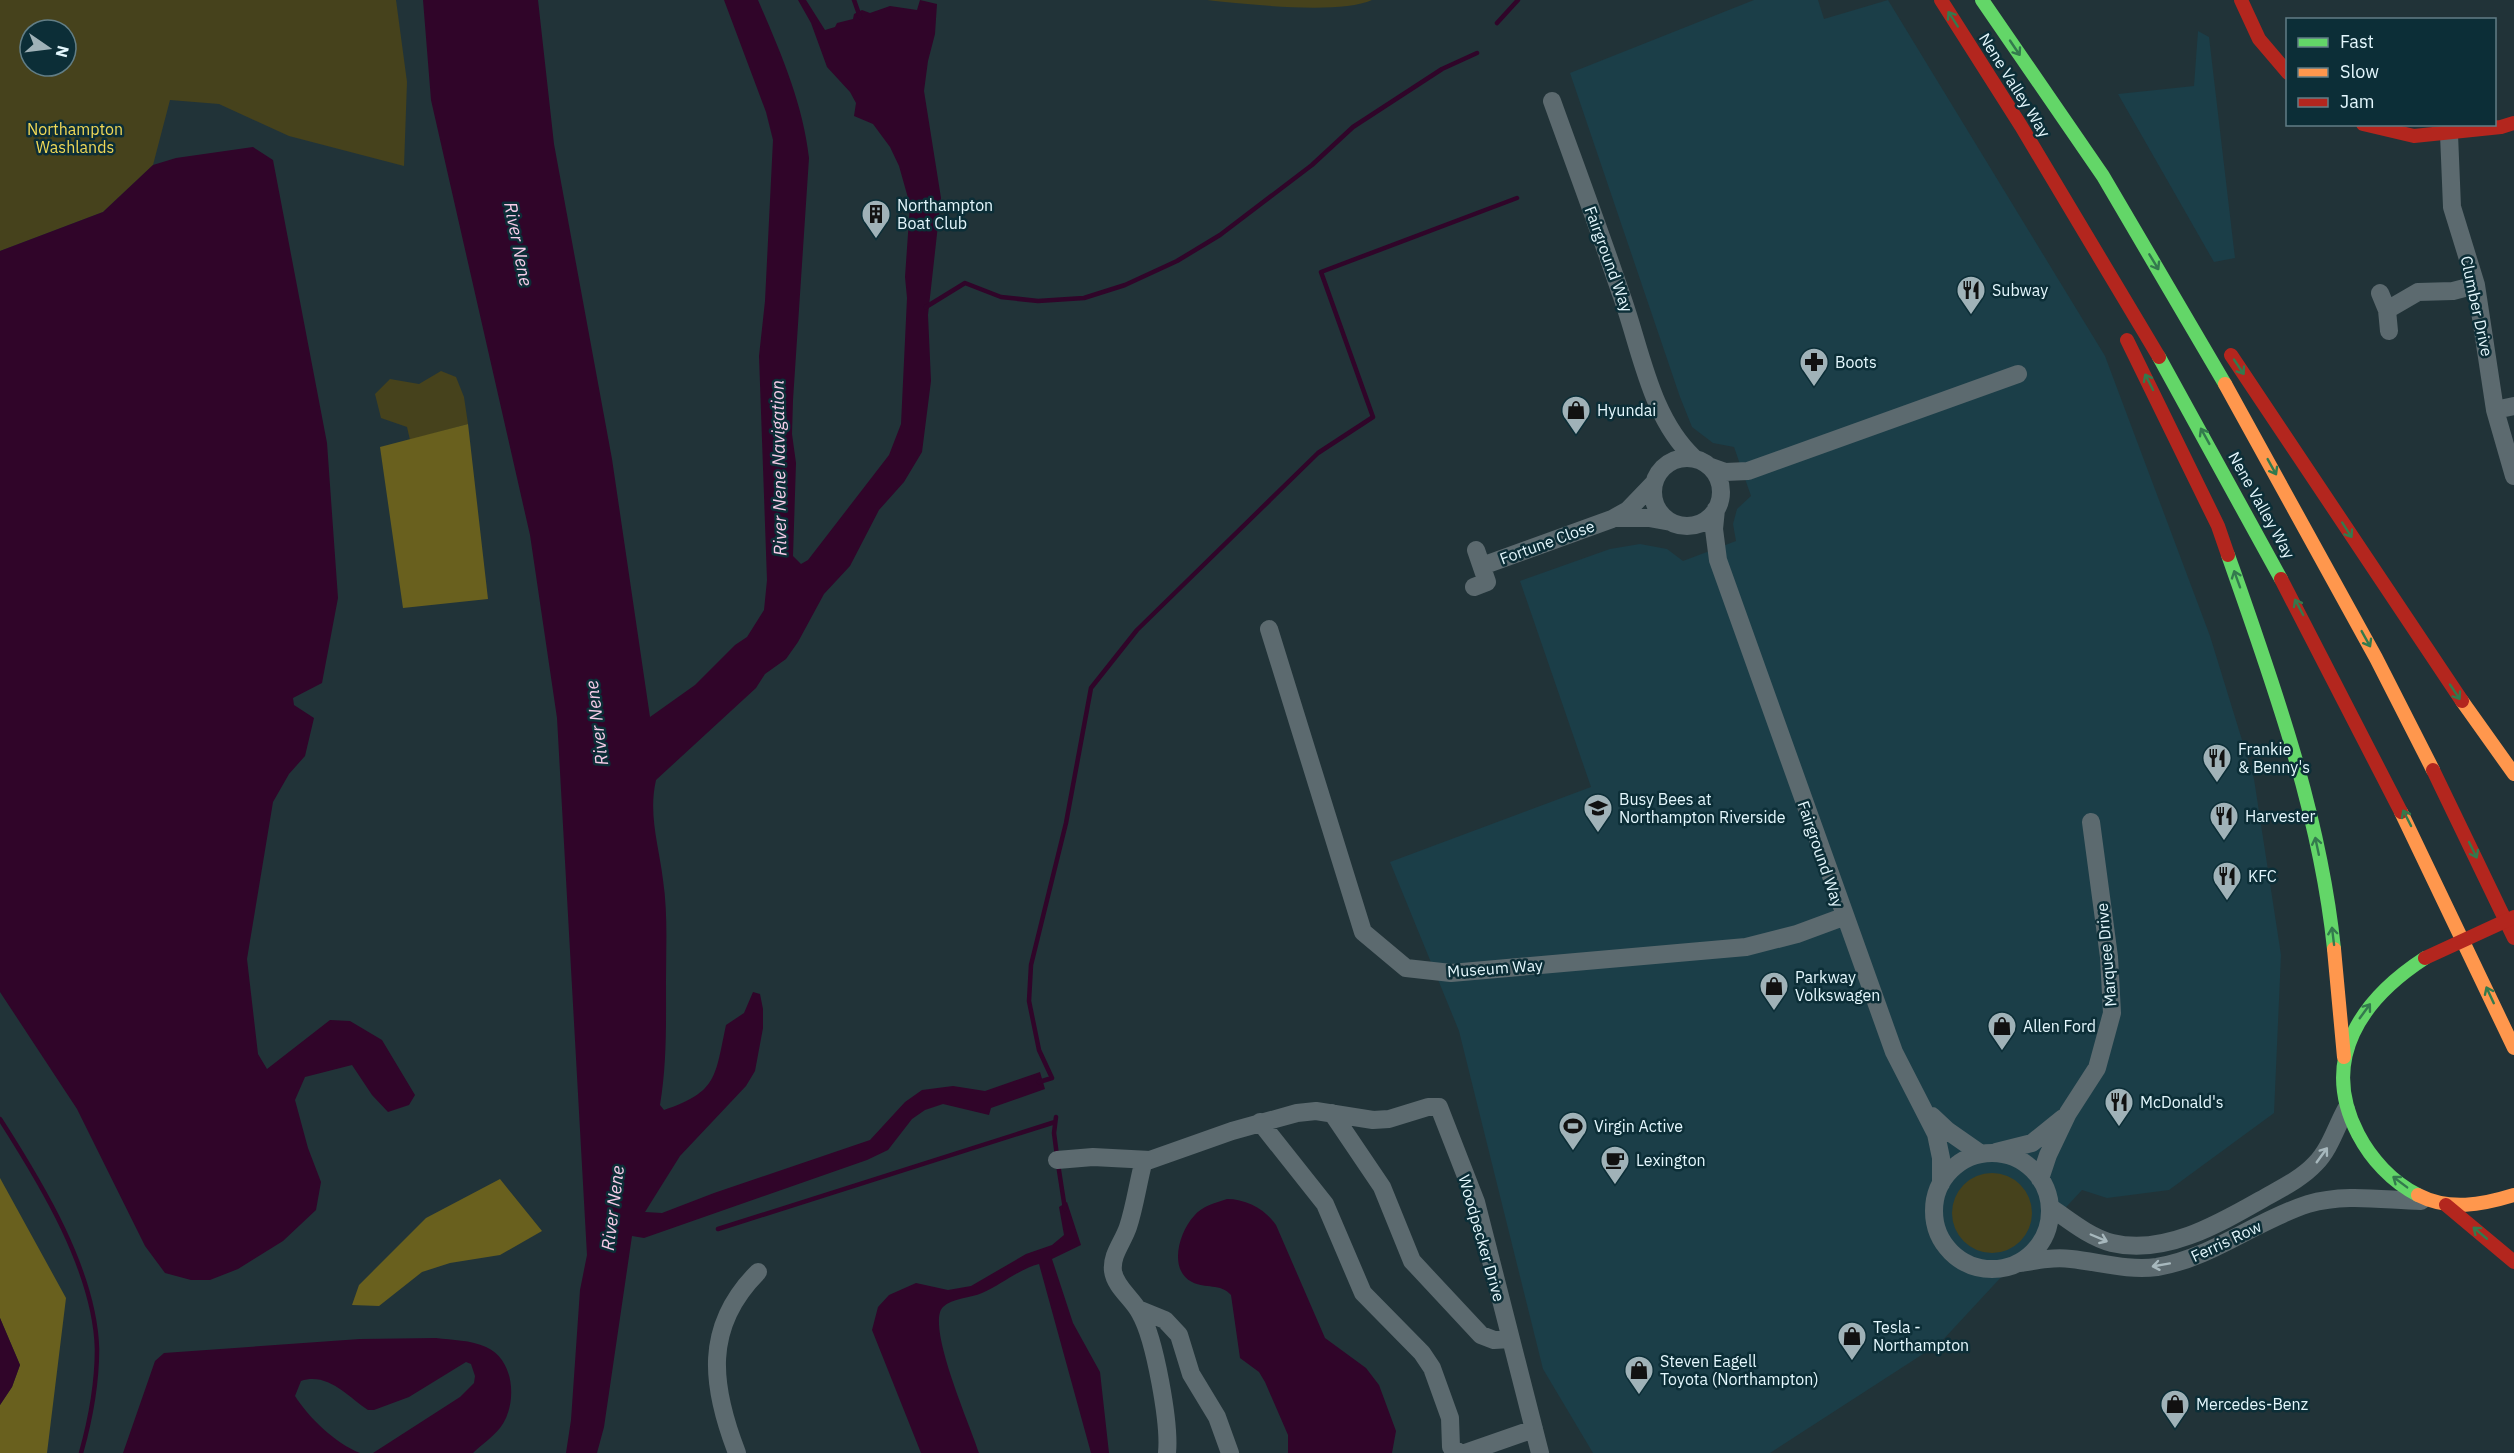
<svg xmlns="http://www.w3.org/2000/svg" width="2514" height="1453" font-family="'IBM Plex Sans',sans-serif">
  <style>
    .built { fill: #1b3e48 }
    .green { fill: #46421c; fill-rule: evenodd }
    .forest { fill: #69601e }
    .water { fill: #300529 }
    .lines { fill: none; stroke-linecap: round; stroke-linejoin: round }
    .stream { stroke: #300529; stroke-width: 4.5 }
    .street { stroke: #5c6a6f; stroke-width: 18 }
    .fast { stroke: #63d668; stroke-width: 14 }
    .slow { stroke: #ff974d; stroke-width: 14 }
    .jam { stroke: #b3261e; stroke-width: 14 }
    .jam-bridge { stroke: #b3261e; stroke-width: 14 }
    .oneway { stroke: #337a4d }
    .oneway2 { stroke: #a7b8bd }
    .labels { text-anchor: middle; stroke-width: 5; stroke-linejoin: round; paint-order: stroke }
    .street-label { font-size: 16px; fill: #e4f7fd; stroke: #0c2e37 }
    .park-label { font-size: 16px; fill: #f0d857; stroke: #0c2e37 }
    .poi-label { font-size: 16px; fill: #e4f7fd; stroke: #0c2e37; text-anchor: start }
    .water-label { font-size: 18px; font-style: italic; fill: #f6cce8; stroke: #0c2e37 }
  </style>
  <rect width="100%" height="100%" fill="#213338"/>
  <!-- built -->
  <path class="built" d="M 1754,0 L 1818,0 L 1824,19 L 1888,0 L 2105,356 L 2210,636 L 2254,779 L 2281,955 L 2274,1113 L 2169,1190 L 2107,1198 L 2082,1190 L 1940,1343 L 1770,1453 L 1593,1453 L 1543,1369 L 1459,1031 L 1390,862 L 1591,787 L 1520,581 L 1610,549 L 1640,544 L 1667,549 L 1683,561 L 1736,541 L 1733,524 L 1737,509 L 1751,496 L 1734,447 L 1713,443 L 1692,427 L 1680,397 L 1570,73 Z
    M 2198,31 L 2209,37 L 2235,258 L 2214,262 L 2118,94 L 2194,86 Z"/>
  <!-- green -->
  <path class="green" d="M 0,0 L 396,0 L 407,82 L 404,166 L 289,136 L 219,104 L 170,100 L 153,165 L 103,212 L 0,251 ZM 30,30 L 66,30 L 66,66 L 30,66 Z
    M 1207,0 L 1372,0 C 1339,15 1245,4 1207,0 Z
    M 441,371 L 456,377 L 464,397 L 468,424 L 410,440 L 407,427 L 381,418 L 375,394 L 390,379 L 419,384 Z
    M1952 1213a40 40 0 1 1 80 0a40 40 0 1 1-80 0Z"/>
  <!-- forest -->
  <path class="forest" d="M 468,424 L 488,599 L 403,608 L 380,447 Z
    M 0,1178 L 66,1298 L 47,1453 L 0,1453 L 0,1405 L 12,1387 L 20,1365 L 0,1318 Z
    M 500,1179 L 542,1231 L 500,1255 L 450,1263 L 422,1272 L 379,1306 L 352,1305 L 359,1285 L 426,1218 Z"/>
  <!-- water -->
  <path class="water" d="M 423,0 L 538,0 L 554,144 L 612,459 L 650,717 L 695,685 L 735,645 L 747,637 L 764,610 L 767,580 L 759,356 L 765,301 L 773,140 L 766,112 L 724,0 L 758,0 C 780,51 803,103 809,158 L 793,400 L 792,434 L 796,463 L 793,556 L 801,564 L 808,560 L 889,455 L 901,424 L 907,298 L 905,277 L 910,205 L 899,166 L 890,147 L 873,124 L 854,116 L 856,103 L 850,92 L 827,67 L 811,23 L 798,0 L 806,0 L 825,30 L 835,27 L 837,23 L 853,19 L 854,14 L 862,10 L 870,13 L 890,6 L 917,10 L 920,0 L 937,4 L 935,34 L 928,61 L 924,91 L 941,198 L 928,315 L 931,381 L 922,452 L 904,482 L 879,510 L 850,566 L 824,594 L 798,642 L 786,659 L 765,674 L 756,688 L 656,780 C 648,815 659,846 663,880 C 668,913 666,948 666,981 C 666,1023 667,1063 660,1105 L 664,1110 C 718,1092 715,1076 726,1025 L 744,1013 L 753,992 L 760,994 L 763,1009 L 763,1028 L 755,1071 L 746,1086 L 680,1156 L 645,1212 L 662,1213 L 714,1193 L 870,1140 L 905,1102 L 922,1090 L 953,1086 L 985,1091 L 1040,1072 L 1045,1089 L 991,1108 L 989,1115 L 943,1104 L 925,1110 L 912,1119 L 888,1150 L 867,1160 L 644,1238 L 632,1236 L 604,1427 L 597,1453 L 566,1453 L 571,1420 L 580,1290 L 587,1255 L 557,718 L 530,535 L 431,100 Z
    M 253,147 L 273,160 L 327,443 L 338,598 L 322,683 L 293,698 L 294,705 L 314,718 L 305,756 L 289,774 L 273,802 L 247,959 L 258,1054 L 267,1069 L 330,1020 L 350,1021 L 382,1040 L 415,1095 L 409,1105 L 388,1112 L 372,1095 L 352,1065 L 305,1077 L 295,1100 L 308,1148 L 321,1182 L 316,1210 L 283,1241 L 238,1269 L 210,1280 L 191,1280 L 165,1273 L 145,1246 L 77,1109 L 0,992 L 0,251 L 103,212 L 153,165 L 176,158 Z
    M 1227,1199 C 1246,1199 1265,1209 1276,1225 L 1325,1338 L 1366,1368 L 1379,1385 L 1396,1431 L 1392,1453 L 1288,1453 L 1288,1435 L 1265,1382 L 1259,1372 L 1240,1358 L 1231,1295 C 1221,1283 1205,1289 1192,1282 C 1168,1270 1179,1232 1194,1216 C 1202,1206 1215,1203 1227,1199 Z
    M 1067,1202 L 1081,1245 L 1052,1259 L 1073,1323 L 1100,1372 L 1109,1453 L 1091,1453 L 1039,1264 C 1017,1270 1003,1284 982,1293 C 971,1298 952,1298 943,1307 C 925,1325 972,1429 979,1453 L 921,1453 L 872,1330 L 878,1307 L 889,1295 L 916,1283 L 948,1290 L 971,1286 L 1026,1254 L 1052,1245 L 1064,1235 L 1059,1207 Z
    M 0,1318 L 20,1365 L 12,1387 L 0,1405 Z
    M 436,1338 C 452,1340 471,1340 486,1347 C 515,1359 518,1405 500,1428 C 493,1437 481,1445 473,1453 L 373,1453 L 460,1397 L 474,1383 L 475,1376 L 471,1364 L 466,1362 L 409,1397 L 374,1410 L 368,1410 C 348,1397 328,1372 301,1381 L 295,1396 C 309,1418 335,1443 360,1453 L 123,1453 L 155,1361 L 164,1353 L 360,1339 Z"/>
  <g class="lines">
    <!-- stream -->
    <path class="stream" d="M 854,0 L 860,17
      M 1497,23 L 1518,0
      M 926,307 L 965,283 L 1001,297 L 1038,301 L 1084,298 L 1125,285 L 1177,261 L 1220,235 L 1312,165 L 1353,127 L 1442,69 L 1477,53
      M 1039,1082 L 1052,1078 L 1039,1050 L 1029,1001 L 1031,965 L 1066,823 L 1091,688 L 1137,630 L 1318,453 L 1373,417 L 1321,272 L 1517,198
      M 1056,1117 L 1054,1133 L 1057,1156
      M 0,1119 C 41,1183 95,1271 97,1349 C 97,1383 90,1421 81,1453
      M 1058,1164 L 1065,1209
      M 718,1229 L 1055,1122"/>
    <!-- street -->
    <path class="street" d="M 1552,101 C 1575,165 1599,229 1621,294 C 1641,349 1650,417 1694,458
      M 2449,134 L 2452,207 L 2476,285 L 2495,410 L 2514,476
      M 2380,293 L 2387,310 L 2389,331
      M 2387,310 L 2418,292 L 2453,291 L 2476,285
      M 2495,410 L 2514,406
      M1653 492a34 34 0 1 1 68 0a34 34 0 1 1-68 0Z
      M 1711,467 L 1725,472 L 1748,471 L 2018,374
      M 1716,509 L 1714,529 L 1718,560 L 1894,1052 L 1936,1134 L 1941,1158 L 1941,1184
      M 1617,518 L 1649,518 L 1671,522
      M 1482,566 L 1612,519 L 1628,510 L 1653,484
      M 1474,587 L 1487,582 L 1476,550
      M 1269,629 L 1363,932 L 1406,968 L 1451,973 L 1746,947 L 1797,934 L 1843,917
      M 1332,1113 L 1382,1187 L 1412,1261 L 1481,1335 L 1494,1340 L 1510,1339
      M 1932,1116 L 1948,1131 L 1981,1154
      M 1260,1122 L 1325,1204 L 1363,1293 L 1422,1353 L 1432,1368 L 1450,1418 L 1451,1447 L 1460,1453
      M 1996,1152 L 2032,1143 L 2063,1118
      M1934 1211a58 58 0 1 1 116 0a58 58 0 1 1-116 0Z
      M 1057,1160 L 1093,1157 L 1150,1160 L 1232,1131 L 1297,1113 L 1316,1111 L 1373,1120 L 1389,1119 L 1428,1107 L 1439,1107 L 1476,1202 L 1540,1453
      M 1144,1160 C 1138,1182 1135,1206 1128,1227 C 1123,1242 1111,1255 1113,1271 C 1115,1287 1133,1299 1140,1313 C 1155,1339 1170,1424 1167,1453
      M 2040,1179 L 2048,1155 L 2068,1113 L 2097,1068 L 2112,1013 L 2109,957 L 2091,822
      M 2050,1207 C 2069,1220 2089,1237 2112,1243 C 2166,1256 2222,1222 2266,1197 C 2282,1188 2302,1178 2315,1164 C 2330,1149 2336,1127 2346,1109
      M 2021,1263 C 2038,1260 2054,1257 2071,1259 C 2099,1262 2128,1271 2157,1267 C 2212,1258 2255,1221 2308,1204 C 2345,1193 2383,1200 2421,1201
      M 1138,1309 L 1165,1320 L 1179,1335 L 1191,1374 L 1217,1417 L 1230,1453
      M 737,1453 C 711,1386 703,1327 758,1272
      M 1465,1453 L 1534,1429"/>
    <!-- fast -->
    <path class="fast" d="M 1982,0 L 2103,176 L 2225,384
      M 2159,357 L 2281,579
      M 2228,555 C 2273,683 2320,813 2334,949
      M 2418,1195 C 2392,1182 2371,1159 2358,1134 C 2319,1059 2362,999 2425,958"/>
    <!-- slow -->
    <path class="slow" d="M 2225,384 L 2376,658 L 2433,770
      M 2462,701 L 2514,774
      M 2401,812 L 2514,1048
      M 2334,949 L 2344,1057
      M 2418,1195 C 2449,1211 2482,1205 2514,1195"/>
    <!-- jam -->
    <path class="jam" d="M 1941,0 L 2021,126 L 2159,357
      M 2241,0 L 2259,39 L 2288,73
      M 2363,124 L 2414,136 L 2501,127 L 2514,123
      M 2127,340 L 2218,526 L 2228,555
      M 2231,355 L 2462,701
      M 2281,579 L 2401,812
      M 2433,770 L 2514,938
      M 2446,1205 L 2514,1262"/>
    <!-- jam-bridge -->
    <path class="jam-bridge" d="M 2425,958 L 2514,917"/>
  </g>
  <!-- one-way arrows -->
  <defs><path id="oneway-shaft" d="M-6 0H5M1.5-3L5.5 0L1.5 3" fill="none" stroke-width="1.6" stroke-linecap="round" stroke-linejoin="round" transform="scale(1.5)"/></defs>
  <g class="oneway">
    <use href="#oneway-shaft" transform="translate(1953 19) rotate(-123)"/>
    <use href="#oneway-shaft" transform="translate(2015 48) rotate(56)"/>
    <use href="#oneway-shaft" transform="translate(2154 262) rotate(59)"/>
    <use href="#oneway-shaft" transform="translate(2239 367) rotate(56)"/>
    <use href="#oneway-shaft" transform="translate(2149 382) rotate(-117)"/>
    <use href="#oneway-shaft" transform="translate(2205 436) rotate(-119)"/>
    <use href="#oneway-shaft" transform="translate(2272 467) rotate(61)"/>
    <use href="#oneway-shaft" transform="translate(2347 530) rotate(57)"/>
    <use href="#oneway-shaft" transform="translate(2237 579) rotate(-110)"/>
    <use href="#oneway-shaft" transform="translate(2299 607) rotate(-118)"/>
    <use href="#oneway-shaft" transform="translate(2366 639) rotate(61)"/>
    <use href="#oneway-shaft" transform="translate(2455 692) rotate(56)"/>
    <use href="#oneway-shaft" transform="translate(2407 818) rotate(-117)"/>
    <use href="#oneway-shaft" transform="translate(2317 846) rotate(-102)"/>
    <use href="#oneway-shaft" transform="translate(2473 850) rotate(64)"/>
    <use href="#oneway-shaft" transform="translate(2333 936) rotate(-97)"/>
    <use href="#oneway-shaft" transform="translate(2490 995) rotate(-115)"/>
    <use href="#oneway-shaft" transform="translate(2365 1011) rotate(-54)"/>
    <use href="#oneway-shaft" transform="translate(2400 1182) rotate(-143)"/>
    <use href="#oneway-shaft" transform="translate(2480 1233) rotate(-140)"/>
  </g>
  <g class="oneway2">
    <use href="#oneway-shaft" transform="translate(2322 1155) rotate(-54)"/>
    <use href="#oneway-shaft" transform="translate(2099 1238) rotate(23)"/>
    <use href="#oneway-shaft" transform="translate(2161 1265) rotate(170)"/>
  </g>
  <!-- icons -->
  <defs>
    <g id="building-pin" transform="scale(1.5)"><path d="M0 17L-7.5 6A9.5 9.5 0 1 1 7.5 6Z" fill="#a0b2b8" stroke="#0c2e37"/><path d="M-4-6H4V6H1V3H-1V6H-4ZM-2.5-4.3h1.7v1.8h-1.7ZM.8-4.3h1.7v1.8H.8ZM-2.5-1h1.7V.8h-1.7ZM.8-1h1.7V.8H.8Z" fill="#111"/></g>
    <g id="restaurant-pin" transform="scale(1.5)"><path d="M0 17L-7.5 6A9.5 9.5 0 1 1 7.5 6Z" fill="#a0b2b8" stroke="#0c2e37"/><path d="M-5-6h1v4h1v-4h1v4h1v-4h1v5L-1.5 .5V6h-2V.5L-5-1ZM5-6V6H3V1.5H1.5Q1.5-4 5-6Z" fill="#111"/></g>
    <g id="pharmacy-pin" transform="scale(1.5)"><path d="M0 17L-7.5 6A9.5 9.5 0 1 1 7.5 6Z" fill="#a0b2b8" stroke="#0c2e37"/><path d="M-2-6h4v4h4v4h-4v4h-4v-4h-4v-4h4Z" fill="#111"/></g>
    <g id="shop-pin" transform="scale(1.5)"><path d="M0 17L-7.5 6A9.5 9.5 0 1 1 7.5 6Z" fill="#a0b2b8" stroke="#0c2e37"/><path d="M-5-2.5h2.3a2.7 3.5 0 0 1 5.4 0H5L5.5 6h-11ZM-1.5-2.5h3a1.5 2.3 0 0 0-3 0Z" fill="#111"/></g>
    <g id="school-pin" transform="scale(1.5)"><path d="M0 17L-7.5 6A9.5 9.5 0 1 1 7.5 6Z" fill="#a0b2b8" stroke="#0c2e37"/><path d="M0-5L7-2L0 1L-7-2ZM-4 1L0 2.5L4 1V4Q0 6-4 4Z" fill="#111"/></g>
    <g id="stadium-pin" transform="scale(1.5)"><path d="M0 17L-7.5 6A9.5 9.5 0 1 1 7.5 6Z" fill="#a0b2b8" stroke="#0c2e37"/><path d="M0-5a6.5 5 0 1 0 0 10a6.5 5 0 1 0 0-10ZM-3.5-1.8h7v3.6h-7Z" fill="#111"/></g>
    <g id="cafe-pin" transform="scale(1.5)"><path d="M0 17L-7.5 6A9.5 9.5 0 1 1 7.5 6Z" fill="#a0b2b8" stroke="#0c2e37"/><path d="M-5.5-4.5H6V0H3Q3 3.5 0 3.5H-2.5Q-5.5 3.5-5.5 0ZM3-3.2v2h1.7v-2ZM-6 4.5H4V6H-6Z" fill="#111"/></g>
  </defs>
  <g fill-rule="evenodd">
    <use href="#building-pin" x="876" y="214"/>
    <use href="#restaurant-pin" x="1971" y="290"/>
    <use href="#pharmacy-pin" x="1814" y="362"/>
    <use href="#shop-pin" x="1576" y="410"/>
    <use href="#restaurant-pin" x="2217" y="758"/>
    <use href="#school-pin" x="1598" y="808"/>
    <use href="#restaurant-pin" x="2224" y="816"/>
    <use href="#restaurant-pin" x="2227" y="876"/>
    <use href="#shop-pin" x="1774" y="986"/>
    <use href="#shop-pin" x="2002" y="1026"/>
    <use href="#restaurant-pin" x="2119" y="1102"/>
    <use href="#stadium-pin" x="1573" y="1126"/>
    <use href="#cafe-pin" x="1615" y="1160"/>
    <use href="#shop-pin" x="1852" y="1336"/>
    <use href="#shop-pin" x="1639" y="1370"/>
    <use href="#shop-pin" x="2175" y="1404"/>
  </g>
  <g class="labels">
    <!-- street labels -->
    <g class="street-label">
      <text transform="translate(2015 85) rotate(58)" y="6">Nene Valley Way</text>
      <text transform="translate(1609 259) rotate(70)" y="6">Fairground Way</text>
      <text transform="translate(2477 306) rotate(78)" y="6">Clumber Drive</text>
      <text transform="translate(2262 505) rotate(61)" y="6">Nene Valley Way</text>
      <text transform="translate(1547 542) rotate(-20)" y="6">Fortune Close</text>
      <text transform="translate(1821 854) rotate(71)" y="6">Fairground Way</text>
      <text transform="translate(2106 955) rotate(-95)" y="6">Marquee Drive</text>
      <text transform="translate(1495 968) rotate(-4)" y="6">Museum Way</text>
      <text transform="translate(1482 1238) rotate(74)" y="6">Woodpecker Drive</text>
      <text transform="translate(2226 1241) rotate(-25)" y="6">Ferris Row</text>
    </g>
    <!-- park labels -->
    <g class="park-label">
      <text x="75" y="135">Northampton<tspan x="75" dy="18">Washlands</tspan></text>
    </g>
    <!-- poi labels -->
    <g class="poi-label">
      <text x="897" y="211">Northampton<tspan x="897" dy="18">Boat Club</tspan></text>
      <text x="1992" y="296">Subway</text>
      <text x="1835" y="368">Boots</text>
      <text x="1597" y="416">Hyundai</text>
      <text x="2238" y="755">Frankie<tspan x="2238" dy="18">&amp; Benny's</tspan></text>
      <text x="1619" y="805">Busy Bees at<tspan x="1619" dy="18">Northampton Riverside</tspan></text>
      <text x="2245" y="822">Harvester</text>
      <text x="2248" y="882">KFC</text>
      <text x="1795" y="983">Parkway<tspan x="1795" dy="18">Volkswagen</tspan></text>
      <text x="2023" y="1032">Allen Ford</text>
      <text x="2140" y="1108">McDonald's</text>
      <text x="1594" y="1132">Virgin Active</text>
      <text x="1636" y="1166">Lexington</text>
      <text x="1873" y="1333">Tesla -<tspan x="1873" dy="18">Northampton</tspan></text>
      <text x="1660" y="1367">Steven Eagell<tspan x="1660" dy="18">Toyota (Northampton)</tspan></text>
      <text x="2196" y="1410">Mercedes-Benz</text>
    </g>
    <!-- water labels -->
    <g class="water-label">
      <text transform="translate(518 244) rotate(79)" y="6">River Nene</text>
      <text transform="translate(779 468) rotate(-91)" y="6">River Nene Navigation</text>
      <text transform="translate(597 723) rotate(-97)" y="6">River Nene</text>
      <text transform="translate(613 1208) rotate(-83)" y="6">River Nene</text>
    </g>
  </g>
  <!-- legend -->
  <rect x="2286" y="18" width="210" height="108" fill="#0c2e37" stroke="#627e86" stroke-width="1.5"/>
  <rect x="2298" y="38" width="30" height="9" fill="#63d668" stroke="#627e86" stroke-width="1.5"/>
  <text x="2340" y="48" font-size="18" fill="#e4f7fd">Fast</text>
  <rect x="2298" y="68" width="30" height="9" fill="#ff974d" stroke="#627e86" stroke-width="1.5"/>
  <text x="2340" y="78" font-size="18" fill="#e4f7fd">Slow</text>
  <rect x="2298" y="98" width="30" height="9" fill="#b3261e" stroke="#627e86" stroke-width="1.5"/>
  <text x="2340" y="108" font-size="18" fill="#e4f7fd">Jam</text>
  <!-- north arrow -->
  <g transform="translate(48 48) rotate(104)"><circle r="28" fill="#0c2e37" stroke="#627e86" stroke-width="1.5"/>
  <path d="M0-4.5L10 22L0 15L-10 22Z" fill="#a0b2b8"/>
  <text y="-9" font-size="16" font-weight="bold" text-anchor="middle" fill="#e4f7fd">N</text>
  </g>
</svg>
